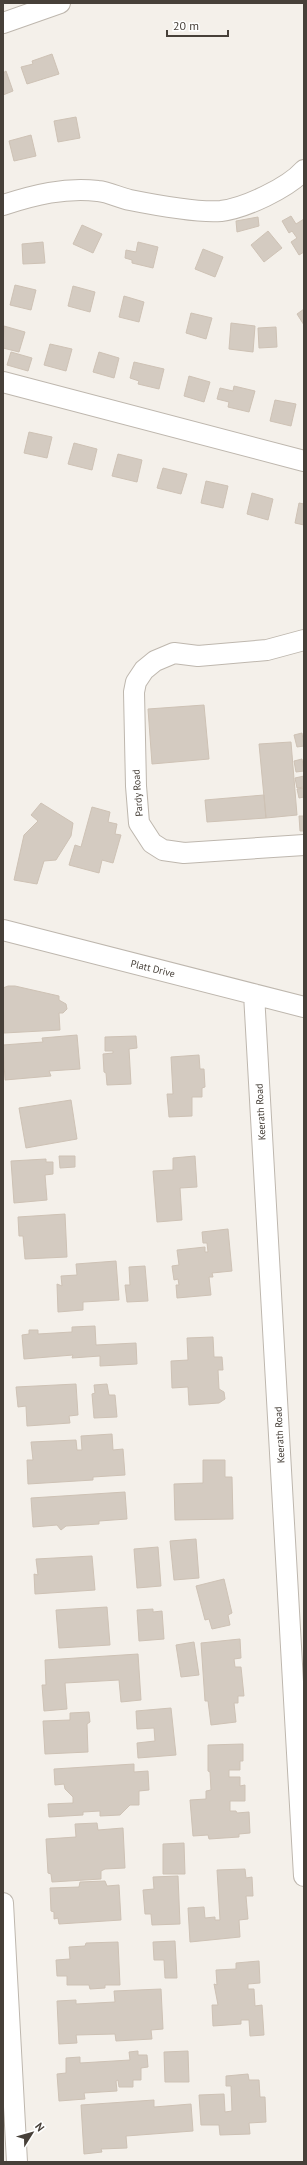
<svg xmlns="http://www.w3.org/2000/svg" width="307" height="2165" font-family="'PT Sans',sans-serif">
  <style>
    .building { fill: #d4cbc1; stroke: #cec2b5 }
    .lines { fill: none; stroke-linecap: round; stroke-linejoin: round }
    .minor-casing { stroke: #beb7ae; stroke-width: 22 }
    .minor { stroke: #fff; stroke-width: 20 }
    .labels { text-anchor: middle; stroke-width: 4; stroke-linejoin: round; paint-order: stroke }
    .street-label { font-size: 10px; fill: #474039; stroke: #fff }
  </style>
  <rect width="100%" height="100%" fill="#f4f0ea"/>
  <!-- building -->
  <path class="building" d="M 52,54 L 59,74 L 27,84 L 21,67 L 33,64 L 32,61 Z
    M 6,71 L 13,91 L 3,95 L 3,73 Z
    M 76,117 L 80,138 L 58,142 L 54,121 Z
    M 31,135 L 36,156 L 14,161 L 9,141 Z
    M 291,216 L 296,224 L 304,219 L 304,252 L 299,255 L 291,242 L 297,238 L 292,231 L 289,233 L 282,221 Z
    M 258,217 L 259,226 L 237,232 L 236,221 Z
    M 82,225 L 102,234 L 93,253 L 73,244 Z
    M 268,231 L 282,248 L 264,262 L 251,245 Z
    M 43,242 L 45,263 L 23,264 L 22,244 Z
    M 138,242 L 158,247 L 153,268 L 132,263 L 132,260 L 125,258 L 126,250 L 136,252 Z
    M 203,249 L 223,257 L 215,277 L 195,269 Z
    M 15,285 L 36,290 L 31,310 L 10,305 Z
    M 73,286 L 95,292 L 90,312 L 68,306 Z
    M 124,296 L 144,302 L 139,322 L 119,317 Z
    M 304,309 L 304,325 L 297,314 Z
    M 191,313 L 212,318 L 206,339 L 186,333 Z
    M 231,323 L 255,326 L 253,352 L 229,349 Z
    M 4,326 L 25,332 L 19,352 L 3,348 Z
    M 276,327 L 277,347 L 259,348 L 258,328 Z
    M 50,344 L 72,349 L 66,371 L 44,365 Z
    M 11,352 L 32,358 L 28,371 L 7,365 Z
    M 99,352 L 119,358 L 114,378 L 93,372 Z
    M 134,362 L 164,369 L 159,389 L 138,384 L 139,381 L 130,378 Z
    M 189,376 L 210,382 L 204,402 L 184,396 Z
    M 234,386 L 255,391 L 249,412 L 228,407 L 229,402 L 217,399 L 220,388 L 233,391 Z
    M 275,400 L 296,404 L 291,426 L 270,421 Z
    M 29,432 L 52,437 L 47,458 L 24,453 Z
    M 74,443 L 97,449 L 92,470 L 68,464 Z
    M 118,454 L 142,460 L 137,482 L 112,476 Z
    M 163,468 L 187,474 L 181,494 L 157,488 Z
    M 206,481 L 228,486 L 223,508 L 201,503 Z
    M 252,493 L 273,499 L 268,520 L 247,514 Z
    M 299,503 L 304,504 L 304,525 L 295,523 Z
    M 204,705 L 209,759 L 152,764 L 148,709 Z
    M 302,733 L 304,746 L 297,747 L 294,735 Z
    M 291,742 L 297,815 L 266,818 L 259,744 Z
    M 302,759 L 304,771 L 296,772 L 294,761 Z
    M 304,776 L 304,787 L 297,788 L 295,778 Z
    M 304,788 L 304,797 L 299,798 L 297,789 Z
    M 264,795 L 266,818 L 207,822 L 205,800 Z
    M 41,803 L 73,823 L 71,836 L 56,860 L 44,861 L 37,884 L 14,880 L 24,835 L 38,821 L 31,815 Z
    M 92,807 L 110,812 L 108,822 L 117,824 L 115,834 L 121,835 L 113,863 L 102,860 L 99,873 L 69,865 L 75,845 L 81,847 Z
    M 299,816 L 304,816 L 304,831 L 300,831 Z
    M 8,986 L 15,986 L 59,996 L 59,1000 L 66,1004 L 67,1009 L 63,1013 L 59,1013 L 60,1030 L 4,1033 L 3,988 Z
    M 77,1035 L 80,1069 L 49,1071 L 51,1076 L 5,1080 L 3,1045 L 43,1042 L 42,1038 Z
    M 136,1036 L 137,1048 L 129,1049 L 131,1084 L 107,1085 L 106,1073 L 104,1072 L 103,1054 L 113,1053 L 113,1051 L 105,1051 L 105,1037 Z
    M 199,1055 L 200,1069 L 204,1069 L 205,1087 L 202,1088 L 202,1097 L 192,1097 L 192,1116 L 169,1117 L 167,1094 L 173,1094 L 171,1057 Z
    M 71,1100 L 77,1139 L 26,1148 L 19,1108 Z
    M 59,1156 L 75,1156 L 75,1167 L 60,1168 Z
    M 195,1156 L 197,1187 L 180,1188 L 182,1220 L 157,1222 L 153,1171 L 173,1170 L 173,1158 Z
    M 46,1159 L 46,1162 L 53,1162 L 53,1174 L 45,1175 L 47,1200 L 14,1203 L 11,1161 Z
    M 65,1214 L 67,1257 L 25,1259 L 23,1236 L 19,1236 L 18,1217 Z
    M 228,1229 L 232,1271 L 212,1273 L 213,1277 L 209,1277 L 211,1295 L 177,1298 L 176,1285 L 179,1285 L 178,1279 L 174,1280 L 172,1266 L 179,1265 L 177,1250 L 205,1247 L 205,1252 L 208,1252 L 207,1243 L 203,1243 L 202,1232 Z
    M 116,1261 L 119,1300 L 83,1302 L 83,1310 L 58,1312 L 57,1284 L 62,1286 L 61,1276 L 77,1275 L 76,1264 Z
    M 145,1266 L 148,1301 L 127,1302 L 125,1285 L 130,1285 L 129,1267 Z
    M 95,1326 L 96,1345 L 136,1343 L 137,1364 L 100,1366 L 100,1356 L 72,1358 L 73,1355 L 24,1359 L 22,1335 L 29,1334 L 29,1330 L 38,1330 L 38,1334 L 72,1332 L 72,1327 Z
    M 213,1337 L 214,1357 L 222,1357 L 223,1370 L 218,1370 L 219,1389 L 224,1392 L 225,1399 L 219,1403 L 189,1405 L 188,1387 L 172,1388 L 171,1361 L 188,1360 L 187,1338 Z
    M 76,1384 L 78,1415 L 69,1416 L 70,1423 L 27,1426 L 26,1406 L 18,1407 L 16,1387 Z
    M 107,1384 L 109,1395 L 115,1395 L 117,1417 L 94,1418 L 92,1394 L 95,1393 L 94,1385 Z
    M 112,1434 L 113,1450 L 123,1449 L 125,1475 L 93,1477 L 93,1480 L 28,1484 L 27,1460 L 33,1460 L 31,1442 L 76,1440 L 77,1450 L 82,1450 L 81,1436 Z
    M 203,1460 L 225,1460 L 225,1477 L 232,1477 L 233,1519 L 175,1520 L 174,1484 L 203,1483 Z
    M 125,1492 L 127,1519 L 99,1521 L 99,1524 L 66,1526 L 61,1530 L 57,1525 L 33,1527 L 31,1498 Z
    M 196,1539 L 199,1578 L 174,1580 L 170,1541 Z
    M 158,1547 L 161,1586 L 137,1588 L 134,1549 Z
    M 92,1556 L 95,1590 L 35,1594 L 34,1574 L 38,1575 L 36,1559 Z
    M 224,1579 L 232,1613 L 228,1615 L 230,1625 L 212,1629 L 209,1619 L 205,1620 L 196,1586 Z
    M 107,1607 L 110,1645 L 59,1648 L 56,1610 Z
    M 153,1609 L 153,1612 L 162,1611 L 164,1639 L 139,1641 L 137,1610 Z
    M 240,1639 L 241,1658 L 234,1659 L 235,1667 L 241,1667 L 244,1696 L 238,1696 L 238,1703 L 234,1703 L 236,1722 L 211,1725 L 208,1701 L 205,1701 L 201,1643 Z
    M 194,1642 L 199,1675 L 181,1677 L 176,1645 Z
    M 138,1654 L 141,1700 L 121,1702 L 119,1680 L 65,1683 L 67,1709 L 44,1711 L 42,1685 L 46,1685 L 45,1660 Z
    M 171,1708 L 176,1755 L 138,1758 L 137,1743 L 155,1741 L 154,1728 L 137,1729 L 136,1711 Z
    M 89,1712 L 90,1722 L 87,1724 L 88,1752 L 45,1754 L 43,1721 L 70,1720 L 70,1713 Z
    M 243,1744 L 243,1761 L 240,1761 L 240,1770 L 229,1770 L 229,1777 L 240,1777 L 240,1786 L 245,1785 L 245,1801 L 230,1801 L 230,1811 L 236,1811 L 237,1813 L 249,1812 L 250,1833 L 239,1834 L 239,1837 L 209,1839 L 208,1835 L 193,1836 L 190,1800 L 206,1799 L 206,1791 L 211,1790 L 210,1772 L 208,1771 L 208,1745 Z
    M 134,1764 L 134,1772 L 148,1771 L 149,1790 L 139,1791 L 139,1805 L 130,1805 L 120,1815 L 100,1816 L 100,1811 L 83,1812 L 83,1815 L 49,1817 L 48,1804 L 73,1803 L 73,1797 L 65,1789 L 64,1784 L 55,1785 L 54,1769 Z
    M 97,1823 L 98,1830 L 123,1828 L 125,1868 L 105,1869 L 101,1871 L 101,1879 L 52,1882 L 51,1874 L 48,1873 L 46,1839 L 76,1837 L 75,1824 Z
    M 184,1843 L 185,1874 L 163,1874 L 163,1844 Z
    M 245,1869 L 246,1878 L 252,1877 L 253,1896 L 246,1896 L 248,1919 L 239,1920 L 240,1937 L 190,1942 L 188,1908 L 204,1907 L 205,1918 L 215,1917 L 215,1920 L 220,1920 L 217,1870 Z
    M 178,1876 L 180,1924 L 152,1925 L 151,1914 L 145,1914 L 143,1890 L 154,1889 L 153,1877 Z
    M 105,1881 L 107,1886 L 119,1885 L 121,1920 L 59,1924 L 58,1918 L 54,1919 L 54,1912 L 51,1911 L 50,1888 L 79,1887 L 80,1882 Z
    M 175,1941 L 177,1978 L 165,1978 L 164,1960 L 154,1960 L 153,1942 Z
    M 118,1942 L 120,1985 L 105,1985 L 105,1988 L 90,1989 L 89,1985 L 67,1985 L 67,1976 L 57,1976 L 56,1960 L 70,1959 L 69,1947 L 85,1946 L 86,1943 Z
    M 259,1961 L 260,1983 L 248,1984 L 248,1989 L 254,1989 L 255,2006 L 262,2005 L 264,2035 L 250,2036 L 249,2020 L 241,2020 L 241,2024 L 213,2026 L 212,2005 L 218,2005 L 214,1984 L 217,1985 L 216,1970 L 236,1969 L 236,1963 Z
    M 161,1989 L 163,2029 L 151,2030 L 152,2039 L 116,2041 L 115,2034 L 76,2035 L 77,2043 L 59,2044 L 57,2001 L 76,2000 L 76,2004 L 115,2002 L 114,1991 Z
    M 138,2051 L 138,2055 L 147,2055 L 148,2067 L 141,2068 L 141,2080 L 133,2080 L 133,2087 L 119,2087 L 118,2080 L 116,2081 L 117,2091 L 84,2093 L 85,2099 L 59,2101 L 57,2074 L 66,2073 L 66,2058 L 80,2057 L 80,2063 L 130,2060 L 129,2052 Z
    M 188,2051 L 189,2082 L 165,2082 L 164,2052 Z
    M 248,2074 L 249,2080 L 259,2080 L 260,2097 L 265,2097 L 266,2122 L 249,2123 L 250,2134 L 220,2135 L 219,2125 L 201,2125 L 199,2095 L 224,2094 L 225,2112 L 232,2111 L 231,2086 L 226,2086 L 226,2076 Z
    M 154,2100 L 154,2107 L 191,2104 L 193,2131 L 126,2136 L 127,2148 L 101,2149 L 102,2152 L 84,2154 L 81,2105 Z"/>
  <g class="lines">
    <!-- minor casing -->
    <g class="minor-casing">
      <path id="minor" d="M 3,23 L 60,3
        M 3,205 C 34,195 65,187 98,191 C 109,192 120,198 130,200 C 155,205 197,213 221,211 C 245,208 288,188 304,170
        M 3,382 L 304,461
        M 304,640 L 267,650 L 198,656 L 174,653 L 155,661 L 144,670 L 136,682 L 134,692 L 136,786 L 139,823 L 152,843 L 163,850 L 184,853 L 304,845
        M 3,930 L 304,1007
        M 254,994 L 304,1876
        M 3,1903 L 17,2162"/>
    </g>
    <!-- minor -->
    <use href="#minor" class="minor"/>
  </g>
  <g class="labels">
    <!-- street labels -->
    <g class="street-label">
      <text transform="translate(137 793) rotate(-94)" y="4">Pardy Road</text>
      <text transform="translate(153 968) rotate(14)" y="4">Platt Drive</text>
      <text transform="translate(260 1112) rotate(-93)" y="4">Keerath Road</text>
      <text transform="translate(279 1435) rotate(-93)" y="4">Keerath Road</text>
    </g>
  </g>
  <!-- border -->
  <rect width="307" height="2165" fill="none" stroke="#474039" stroke-width="8"/>
  <!-- north arrow -->
  <g transform="translate(32 2133) rotate(53)" stroke="#ffffff" stroke-width="3" paint-order="stroke">
  <path d="M0-3L7 15L0 10L-7 15Z" fill="#474039"/>
  <text y="-6" font-size="11" font-weight="bold" text-anchor="middle" fill="#474039">N</text>
  </g>
  <!-- scale -->
  <path d="M167 30v6h61v-6" fill="none" stroke="#474039" stroke-width="2"/>
  <text x="173" y="30" font-size="12" fill="#474039" stroke="#ffffff" stroke-width="3" paint-order="stroke">20 m</text>
</svg>
